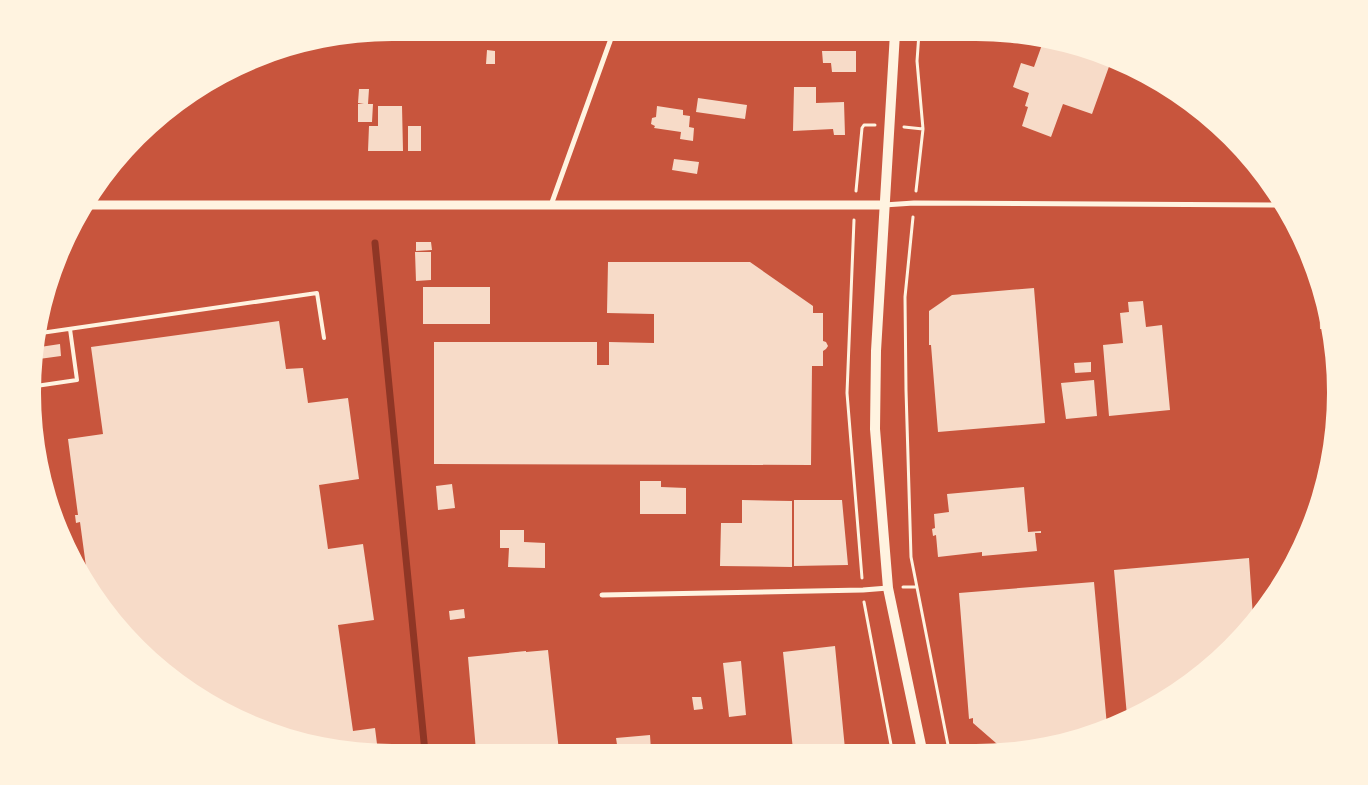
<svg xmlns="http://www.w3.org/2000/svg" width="1368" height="785" font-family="'Source Sans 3',sans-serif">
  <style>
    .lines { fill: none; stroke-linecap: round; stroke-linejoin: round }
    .stream { stroke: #8f3625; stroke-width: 7 }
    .building { fill: #f7dbc8 }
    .path { stroke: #fff3e0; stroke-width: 3 }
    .service { stroke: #fff3e0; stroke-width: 4 }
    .minor { stroke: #fff3e0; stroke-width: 5 }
    .tertiary { stroke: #fff3e0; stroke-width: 9 }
    .secondary { stroke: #fff3e0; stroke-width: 10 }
  </style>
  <rect width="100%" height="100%" fill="#c8553d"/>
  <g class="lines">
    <!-- stream -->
    <path class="stream" d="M 375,243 L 425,752"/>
  </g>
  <!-- building -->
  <path class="building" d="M 389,33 L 409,33 L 409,38 L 389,38 Z
    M 1043,42 L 1091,52 L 1111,61 L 1092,114 L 1063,104 L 1051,137 L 1022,126 L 1028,107 L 1025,106 L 1029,93 L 1013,87 L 1021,63 L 1034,67 Z
    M 487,50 L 495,51 L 495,64 L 486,64 Z
    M 822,51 L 856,51 L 856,72 L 832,72 L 831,63 L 823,63 Z
    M 794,87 L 816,87 L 816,103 L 844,102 L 845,135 L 834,135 L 833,129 L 793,131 Z
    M 359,89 L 369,89 L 368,104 L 373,104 L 372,122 L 358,122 L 358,104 L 364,104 L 358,103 Z
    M 698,98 L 747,105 L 745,119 L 696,112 Z
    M 378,106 L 402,106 L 403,151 L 368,151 L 369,126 L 378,126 Z
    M 657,106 L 683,110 L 683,115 L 690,116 L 689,127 L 694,128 L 693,141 L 680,139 L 681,132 L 654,128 L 655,126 L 651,124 L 652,118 L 656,117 Z
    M 408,126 L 421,126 L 421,151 L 408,151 Z
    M 674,159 L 699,162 L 697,174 L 672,170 Z
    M 416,242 L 431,242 L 432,250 L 416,251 Z
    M 415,252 L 431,252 L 431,280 L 416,281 Z
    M 608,262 L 750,262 L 813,306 L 813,313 L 823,313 L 823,341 L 826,342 L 828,346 L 826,349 L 823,351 L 823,366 L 812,366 L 811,465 L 434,464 L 434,342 L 597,342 L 597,365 L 609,365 L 609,342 L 654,343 L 654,314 L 607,313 Z
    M 423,287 L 490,287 L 490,324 L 423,324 Z
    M 1034,288 L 1045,423 L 938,432 L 931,345 L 929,345 L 929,311 L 952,295 Z
    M 1319,288 L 1323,300 L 1328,329 L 1320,329 Z
    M 1143,301 L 1146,327 L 1162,325 L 1170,410 L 1109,416 L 1103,345 L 1123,343 L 1120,313 L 1129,312 L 1128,302 Z
    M 279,321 L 286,369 L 303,368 L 308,403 L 348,398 L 359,479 L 319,485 L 328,549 L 363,544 L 374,620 L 338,625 L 353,731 L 375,728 L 378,752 L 369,752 L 299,740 L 212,704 L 122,630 L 87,574 L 80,522 L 76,523 L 75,515 L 78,515 L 68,439 L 103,434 L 91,347 Z
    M 60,344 L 61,356 L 39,359 L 40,347 Z
    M 1091,362 L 1091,372 L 1075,373 L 1074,363 Z
    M 1094,380 L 1097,416 L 1066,419 L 1061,383 Z
    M 640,481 L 661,481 L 661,487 L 686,488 L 686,514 L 640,514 Z
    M 452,484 L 455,508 L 438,510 L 436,486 Z
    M 1024,487 L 1028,532 L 1041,531 L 1041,533 L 1035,533 L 1037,551 L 982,556 L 982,552 L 938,557 L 936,535 L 933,536 L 932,529 L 935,528 L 934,514 L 949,512 L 947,494 Z
    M 742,500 L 792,501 L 792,567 L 720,566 L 721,523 L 742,523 Z
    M 794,500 L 842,500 L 848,565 L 794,566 Z
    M 500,530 L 524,530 L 524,542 L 545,543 L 545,568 L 508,567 L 509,548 L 500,548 Z
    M 1249,558 L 1253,617 L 1230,647 L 1175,692 L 1127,716 L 1114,570 Z
    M 1094,582 L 1107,726 L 1091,733 L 1022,749 L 1004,750 L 973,723 L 973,718 L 969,719 L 959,593 Z
    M 464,609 L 465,618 L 450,620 L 449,611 Z
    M 835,646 L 845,749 L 793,750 L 783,652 Z
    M 548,650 L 559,751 L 476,751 L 468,657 L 526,651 L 526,652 Z
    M 741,661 L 746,715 L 729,717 L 723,663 Z
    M 692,697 L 701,697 L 703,709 L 694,710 Z
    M 650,735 L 651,751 L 618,751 L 616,738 Z"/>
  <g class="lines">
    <!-- path -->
    <path class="path" d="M 904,127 L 923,129
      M 856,191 L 862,128 L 864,125 L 875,125
      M 916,191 L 923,129 L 917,61 L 919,33
      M 913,217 L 905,297 L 906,390 L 911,557 L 949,750
      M 854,220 L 847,393 L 862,578
      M 903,587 L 916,587
      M 864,602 L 892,750"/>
    <!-- service -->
    <path class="service" d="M 41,333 L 317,293 L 324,338
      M 36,386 L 77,380 L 70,329"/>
    <!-- minor -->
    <path class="minor" d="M 551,205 L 613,33
      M 884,205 L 914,203 L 1281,205
      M 602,595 L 863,590 L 888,588"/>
    <!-- tertiary -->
    <path class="tertiary" d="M 88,205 L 884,205"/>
    <!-- secondary -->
    <path class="secondary" d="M 895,33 L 876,351 L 875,429 L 888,588 L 922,750"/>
  </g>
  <!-- crop -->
  <path d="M0 0H1368V785H0ZM392 41H976A351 351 0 0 1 1327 392V393A351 351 0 0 1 976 744H392A351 351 0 0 1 41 393V392A351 351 0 0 1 392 41Z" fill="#fff3e0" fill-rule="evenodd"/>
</svg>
